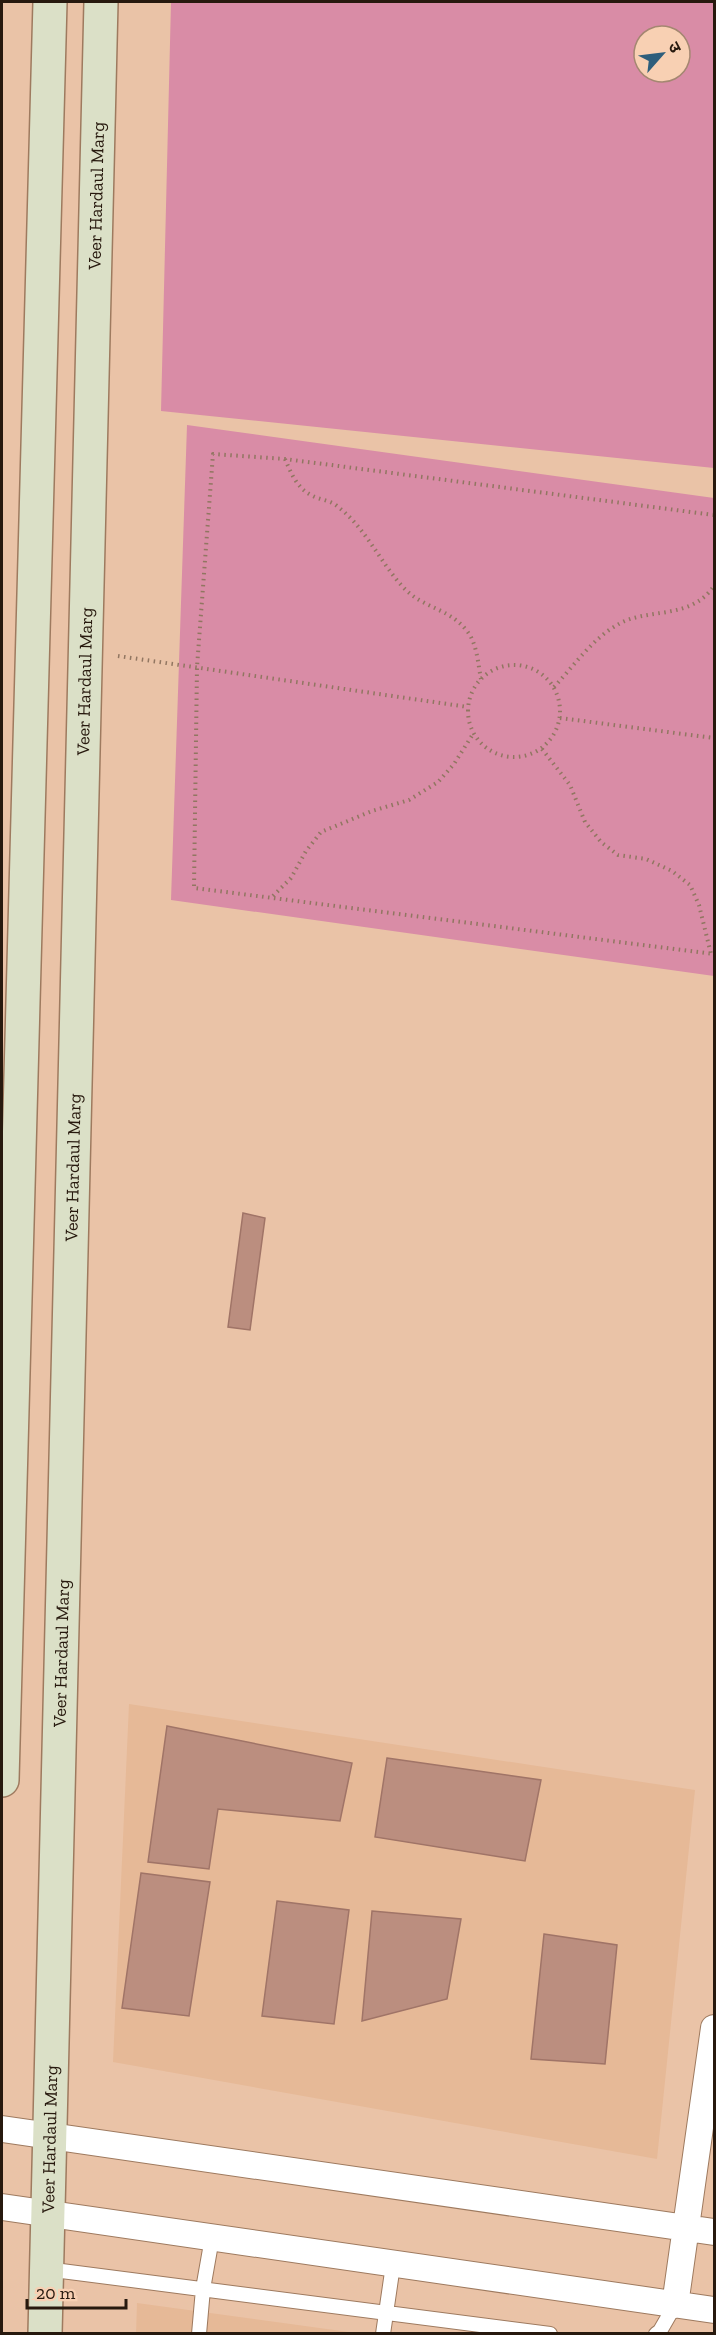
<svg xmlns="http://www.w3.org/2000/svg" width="716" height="2335" font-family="'Zilla Slab','Noto Sans Devanagari',serif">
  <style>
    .built { fill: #e6b997 }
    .green { fill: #d98ca6; fill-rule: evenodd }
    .building { fill: #bb8e7f; stroke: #a07467; stroke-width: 1.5 }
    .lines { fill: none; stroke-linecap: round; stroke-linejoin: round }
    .lane-casing { stroke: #9e7a5f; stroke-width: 16 }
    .street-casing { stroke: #9e7a5f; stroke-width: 28 }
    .secondary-casing { stroke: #9e7a5f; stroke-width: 36 }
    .path { stroke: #917661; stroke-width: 4; stroke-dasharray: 1.5 4.5; stroke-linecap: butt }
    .lane { stroke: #fff; stroke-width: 14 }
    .street { stroke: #fff; stroke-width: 26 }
    .secondary { stroke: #dbe0c7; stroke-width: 33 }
    .labels { text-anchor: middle; stroke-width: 6; stroke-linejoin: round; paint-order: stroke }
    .street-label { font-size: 18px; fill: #27190e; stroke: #f8d0b3 }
  </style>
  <rect width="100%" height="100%" fill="#eac3a7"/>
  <!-- built -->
  <path class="built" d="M 129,1704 L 695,1790 L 657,2159 L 113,2062 Z
    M 137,2303 L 356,2333 L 136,2334 Z"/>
  <!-- green -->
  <path class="green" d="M 171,2 L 714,2 L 714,468 L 161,411 ZM 644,36 L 680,36 L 680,72 L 644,72 Z
    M 187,425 L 714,498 L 714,976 L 171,900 Z"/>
  <!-- building -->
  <path class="building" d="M 243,1213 L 265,1218 L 250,1330 L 228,1327 Z
    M 167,1726 L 352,1763 L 340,1821 L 218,1809 L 209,1869 L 148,1862 Z
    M 387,1758 L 541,1780 L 525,1861 L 375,1837 Z
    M 141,1873 L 210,1882 L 189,2016 L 122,2008 Z
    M 277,1901 L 349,1910 L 334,2024 L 262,2016 Z
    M 372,1911 L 461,1919 L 447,1999 L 362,2021 Z
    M 544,1934 L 617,1945 L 605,2064 L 531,2059 Z"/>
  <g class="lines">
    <!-- lane casing -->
    <g class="lane-casing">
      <path id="lane" d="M 46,2269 L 550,2334
        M 199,2334 L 203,2289 L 212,2238
        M 383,2334 L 393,2265
        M 656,2334 L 660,2331 L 675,2305"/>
    </g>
    <!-- street casing -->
    <g class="street-casing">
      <path id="street" d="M 2,2129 L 714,2232
        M 2,2207 L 714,2310
        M 675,2305 L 714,2028"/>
    </g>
    <!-- secondary casing -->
    <g class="secondary-casing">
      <g id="secondary">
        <path d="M 2,1780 L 50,2"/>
        <path id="s1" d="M 45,2334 L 101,2"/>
      </g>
    </g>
    <!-- path -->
    <path class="path" d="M 285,459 C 291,473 297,488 311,495 C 319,500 330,500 337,506 C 366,528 379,561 403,587 C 423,609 448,607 467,631 C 477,643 478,664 481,679
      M 714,515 L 285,459 L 213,454 L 197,667 L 194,888 L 714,954
      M 118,656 L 468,707
      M468 711a46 46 0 1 1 92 0a46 46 0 1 1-92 0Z
      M 554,687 C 573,667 592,639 617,625 C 646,607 690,621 714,586
      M 560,718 L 714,738
      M 542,749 L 570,785 L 585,822 L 601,842 L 618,855 L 646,859 L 672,871 L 690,885 L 699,905 L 711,954
      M 273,896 L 291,878 L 306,851 L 321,832 L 372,811 L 409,800 L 438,782 L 454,764 L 473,734"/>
    <!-- lane -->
    <use href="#lane" class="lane"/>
    <!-- street -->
    <use href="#street" class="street"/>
    <!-- secondary -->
    <use href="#secondary" class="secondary"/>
  </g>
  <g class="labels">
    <!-- street labels -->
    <g class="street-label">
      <text dy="6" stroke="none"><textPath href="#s1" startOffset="2139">Veer Hardaul Marg</textPath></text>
      <text dy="6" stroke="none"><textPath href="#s1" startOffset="1653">Veer Hardaul Marg</textPath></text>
      <text dy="6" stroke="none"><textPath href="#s1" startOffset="1167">Veer Hardaul Marg</textPath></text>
      <text dy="6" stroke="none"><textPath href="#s1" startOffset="681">Veer Hardaul Marg</textPath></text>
      <text dy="6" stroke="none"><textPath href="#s1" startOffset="195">Veer Hardaul Marg</textPath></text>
    </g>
  </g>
  <!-- border -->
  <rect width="716" height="2335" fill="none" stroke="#27190e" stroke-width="6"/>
  <!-- north arrow -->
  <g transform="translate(662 54) rotate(62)"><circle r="28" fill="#f8d0b3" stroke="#a48771" stroke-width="1.5"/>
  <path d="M0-4.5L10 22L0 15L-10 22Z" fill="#2e5e7c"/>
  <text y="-9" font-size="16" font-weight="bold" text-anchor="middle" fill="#27190e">उ</text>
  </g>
  <!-- scale -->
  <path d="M27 2299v9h99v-9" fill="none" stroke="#27190e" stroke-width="3"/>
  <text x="36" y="2299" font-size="18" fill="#27190e" stroke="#f8d0b3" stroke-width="4.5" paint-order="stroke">20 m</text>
</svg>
